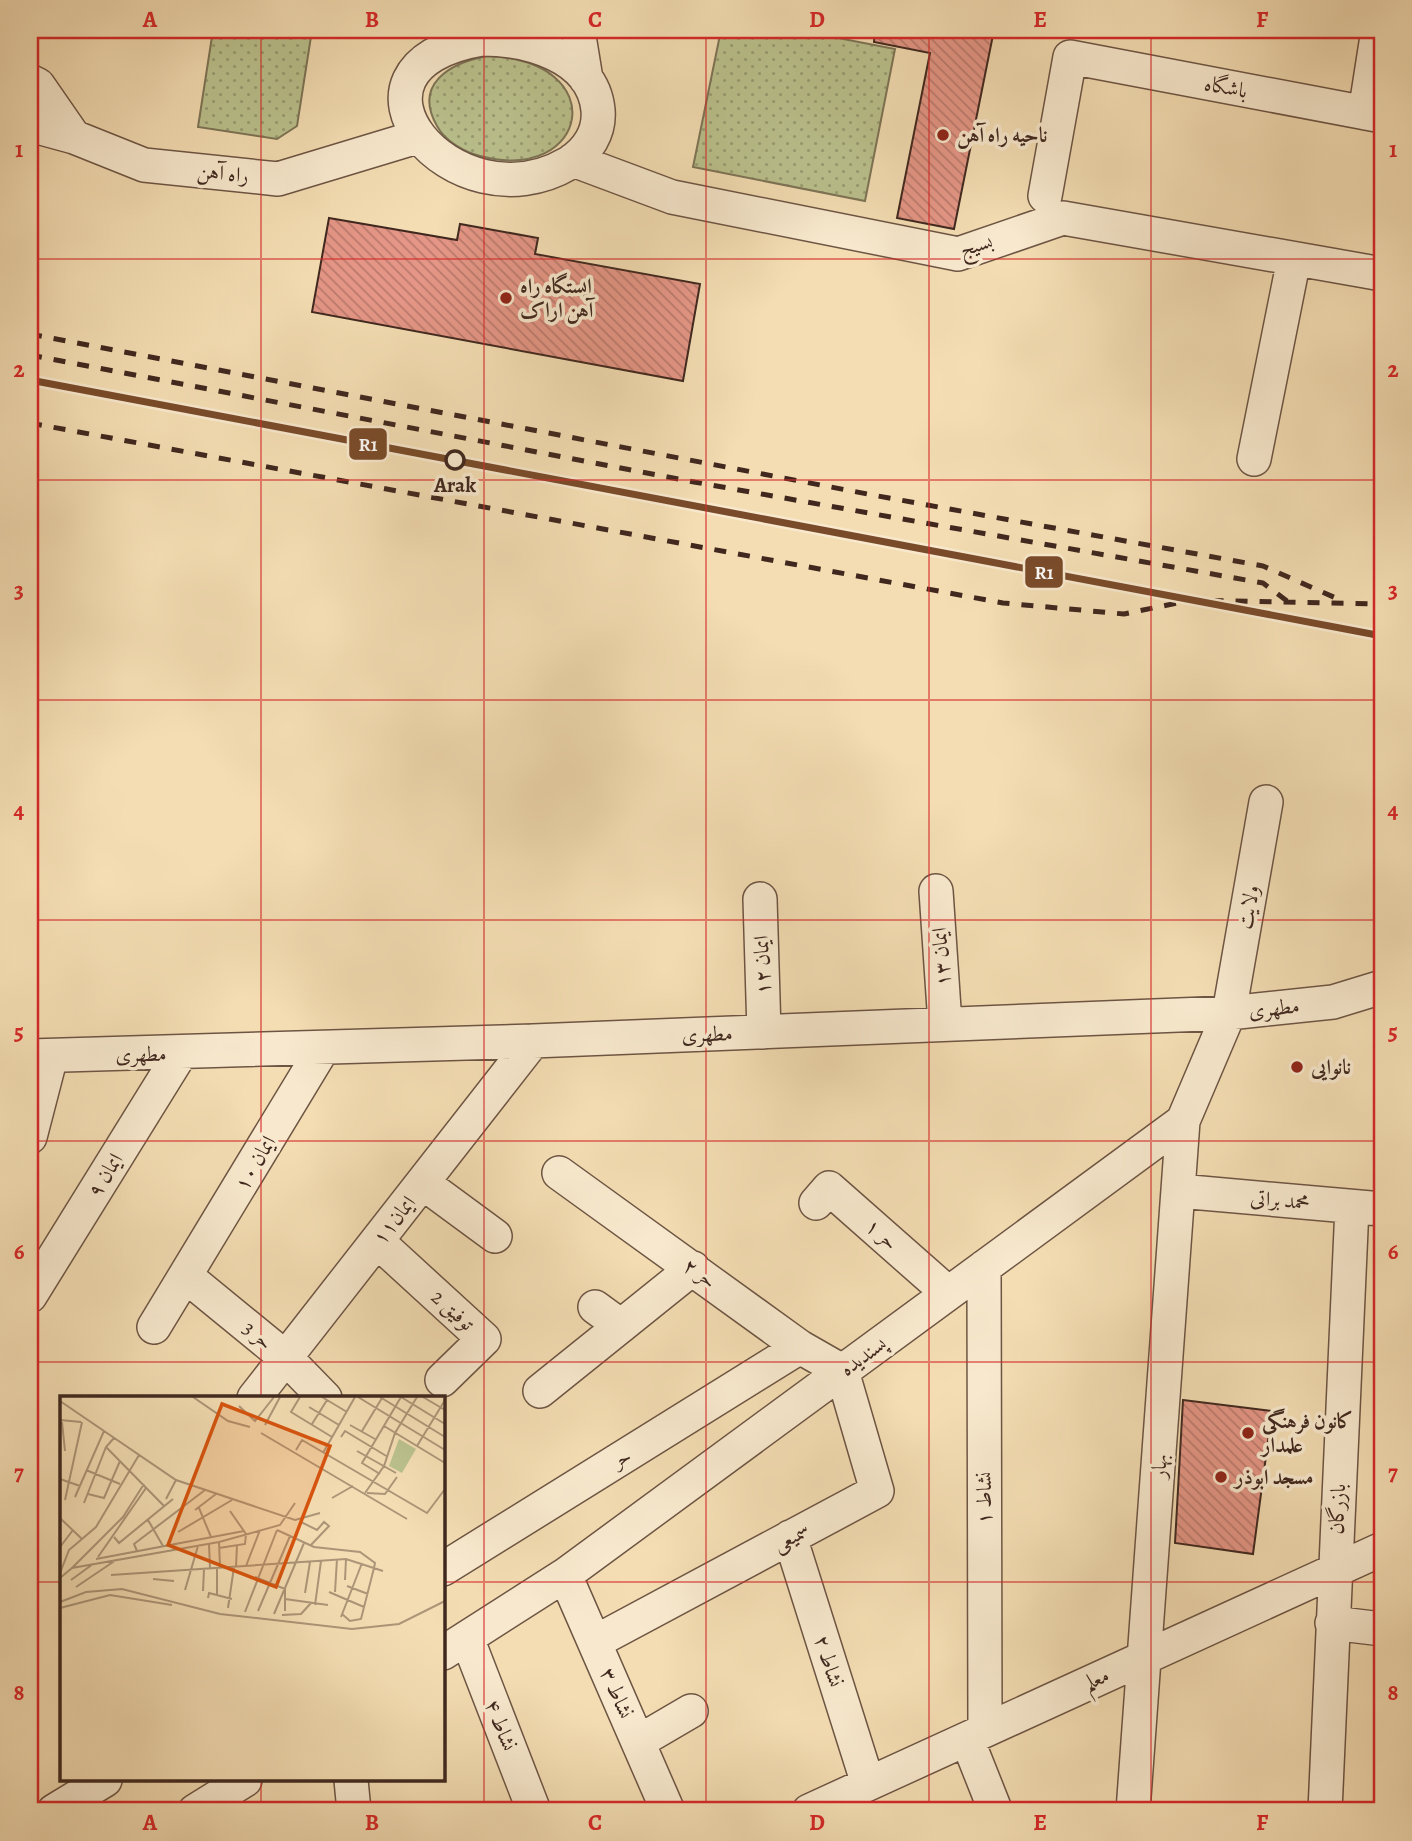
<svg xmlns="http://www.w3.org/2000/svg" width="1412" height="1841" font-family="Alegreya,Amiri,serif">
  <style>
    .grass { fill: url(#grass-dots); stroke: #7d7456; stroke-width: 2 }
    .building { fill: url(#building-back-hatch); stroke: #40281f; stroke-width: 2 }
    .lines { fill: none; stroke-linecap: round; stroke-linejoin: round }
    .minor-casing { stroke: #6d5544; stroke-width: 36 }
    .minor { stroke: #f8e9ce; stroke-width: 33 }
    .rail { stroke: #40281f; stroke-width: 5; stroke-dasharray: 12 12; stroke-linecap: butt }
    .rail-1-casing { stroke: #f8e9ce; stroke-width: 12 }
    .rail-1 { stroke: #7a4b2a; stroke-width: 7 }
    .grid { fill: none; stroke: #d62828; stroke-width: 2; stroke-opacity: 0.55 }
    .poi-dot { fill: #8f2418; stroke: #f8e9ce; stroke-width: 2.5 }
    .stop-dot { fill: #f8e9ce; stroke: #40281f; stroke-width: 3.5 }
    .labels { text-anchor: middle; stroke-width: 7; stroke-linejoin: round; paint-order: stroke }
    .street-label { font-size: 21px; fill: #40281f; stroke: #f8e9ce }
    .poi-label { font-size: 21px; font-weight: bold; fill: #40281f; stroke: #f8e9ce; text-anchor: start }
    .stop-label { font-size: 21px; font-weight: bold; fill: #40281f; stroke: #f8e9ce }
    .inset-road { fill: none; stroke: #ac9578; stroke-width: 2 }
    .view { fill: #d7540e; fill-opacity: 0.15; stroke: #d7540e; stroke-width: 3.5 }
    .inset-edge { fill: none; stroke: #40281f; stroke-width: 3.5 }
    .line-badge { stroke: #f8e9ce; stroke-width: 2.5 }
    .badge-label { font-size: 19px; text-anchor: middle; font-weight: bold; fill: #fff }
    .neatline { fill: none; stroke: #d62828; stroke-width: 2.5 }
    .grid-label { font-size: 23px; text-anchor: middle; font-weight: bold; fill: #d62828 }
  </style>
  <defs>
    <pattern id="grass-dots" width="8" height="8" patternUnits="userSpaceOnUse" patternTransform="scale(1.75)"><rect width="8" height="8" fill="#bac18d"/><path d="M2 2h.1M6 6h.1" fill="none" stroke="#999d73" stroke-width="1.8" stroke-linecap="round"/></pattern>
    <pattern id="building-back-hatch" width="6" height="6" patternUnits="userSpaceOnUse" patternTransform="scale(1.75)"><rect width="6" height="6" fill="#e59686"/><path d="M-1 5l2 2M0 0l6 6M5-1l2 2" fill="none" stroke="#bb7a6d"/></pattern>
  </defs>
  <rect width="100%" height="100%" fill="#f4ddb3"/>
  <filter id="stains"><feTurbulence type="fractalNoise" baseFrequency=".00286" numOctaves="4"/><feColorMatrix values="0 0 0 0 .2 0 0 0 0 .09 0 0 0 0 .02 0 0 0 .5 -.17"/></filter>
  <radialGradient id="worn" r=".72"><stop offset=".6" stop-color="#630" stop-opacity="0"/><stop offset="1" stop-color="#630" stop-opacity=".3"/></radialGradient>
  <!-- grass -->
  <path class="grass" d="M 213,30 L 312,30 L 297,126 L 277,139 L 198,127 Z
    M 721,30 L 797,30 L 895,49 L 865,201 L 693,167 Z
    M 487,56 C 614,60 589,185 480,156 C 464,152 445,141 437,126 C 413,84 450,63 487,56 Z"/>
  <!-- building -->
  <path class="building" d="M 875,30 L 994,30 L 954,229 L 897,218 L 930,53 L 874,42 Z
    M 329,218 L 457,240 L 460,224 L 538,238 L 535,254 L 700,284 L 683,381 L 312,312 Z
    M 1183,1400 L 1272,1411 L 1253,1554 L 1175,1543 Z"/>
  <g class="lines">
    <!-- minor casing -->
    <g class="minor-casing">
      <path id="minor" d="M 578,30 L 586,79
        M 482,39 C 526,39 593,55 598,110 C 600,132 588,151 569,163 C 454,231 316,67 482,39 Z
        M 30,81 L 38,85 L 74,137
        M 1365,113 L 1378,30
        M 30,125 L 74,137 L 144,165 L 278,179 L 417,137
        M 573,160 L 672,197 L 958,254 L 1063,218 L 1382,274
        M 1045,196 L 1070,57 L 1382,116
        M 1254,459 L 1294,259
        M 936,891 L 945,1024
        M 760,899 L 764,1032
        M 30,1056 L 533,1041 L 1229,1013 L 1333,1002 L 1382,987
        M 30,1137 L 51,1056
        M 559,1173 L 800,1347 L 842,1371 L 877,1491 L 595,1642
        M 423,1183 L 495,1236
        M 1179,1191 L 1382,1209
        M 816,1203 L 829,1188 L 948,1293
        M 377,1241 L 484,1339 L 442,1380
        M 984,1267 L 985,1730
        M 187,1277 L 286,1358 L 325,1398
        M 30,1296 L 180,1054
        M 595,1307 L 621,1326
        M 154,1327 L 323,1048
        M 540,1391 L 693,1268
        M 254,1398 L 533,1041
        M 790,1537 L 868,1784
        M 443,1569 L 800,1347
        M 565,1575 L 668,1811
        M 1332,1623 L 1382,1629
        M 467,1638 L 534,1811
        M 443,1653 L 565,1575 L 1183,1121 L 1229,1013 L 1266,802
        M 967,1739 L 994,1807
        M 638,1742 L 691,1711
        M 351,1780 L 354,1811
        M 54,1811 L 105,1780
        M 195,1811 L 245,1780
        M 809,1811 L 1382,1549
        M 1133,1811 L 1183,1121
        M 1325,1811 L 1352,1207"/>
    </g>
    <!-- minor -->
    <use href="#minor" class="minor"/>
    <!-- rail -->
    <path class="rail" d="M 30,334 L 878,496 L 1263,566 L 1338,599
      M 30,355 L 694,482 L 1263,583 L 1287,601
      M 30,423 L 1003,603 L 1124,614 L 1192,600 L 1382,604"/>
    <!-- rail-1 casing -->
    <g class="rail-1-casing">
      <path id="rail-1" d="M 30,380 L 1382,636"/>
    </g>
    <!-- rail-1 -->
    <use href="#rail-1" class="rail-1"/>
  </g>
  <!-- grid -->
  <path class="grid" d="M 261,30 L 261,1398M 484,30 L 484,1811M 706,30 L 706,1811M 929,30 L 929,1811M 1151,30 L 1151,1811M 30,259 L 1382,259M 30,480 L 1382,480M 30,700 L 1382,700M 30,920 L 1382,920M 30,1141 L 1382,1141M 30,1362 L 1382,1362M 30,1582 L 61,1582M 443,1582 L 1382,1582M 261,1780 L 261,1811"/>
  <!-- markers -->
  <g class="poi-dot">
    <circle cx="943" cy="135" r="7"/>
    <circle cx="506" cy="298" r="7"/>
    <circle cx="1297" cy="1067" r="7"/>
    <circle cx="1248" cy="1433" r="7"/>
    <circle cx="1221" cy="1477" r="7"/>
  </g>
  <circle class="stop-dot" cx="455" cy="460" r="9"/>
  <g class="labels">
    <!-- street labels -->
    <g class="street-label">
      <text transform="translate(1226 87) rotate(11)" y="7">باشگاه</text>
      <text transform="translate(223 173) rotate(6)" y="7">راه آهن</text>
      <text transform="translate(976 245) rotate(-15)" y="7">بسیج</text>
      <text transform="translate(1248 907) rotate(-80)" y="7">ولایت</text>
      <text transform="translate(941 957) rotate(-94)" y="7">ایمان ۱۳</text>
      <text transform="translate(762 965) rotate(-92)" y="7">ایمان ۱۲</text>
      <text transform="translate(1274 1008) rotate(-6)" y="7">مطهری</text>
      <text transform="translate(707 1034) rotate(-2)" y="7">مطهری</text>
      <text transform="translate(141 1054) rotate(-1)" y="7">مطهری</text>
      <text transform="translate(255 1163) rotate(-59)" y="7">ایمان ۱۰</text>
      <text transform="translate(105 1175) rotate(-58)" y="7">ایمان ۹</text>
      <text transform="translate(1280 1200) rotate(5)" y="7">محمد براتی</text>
      <text transform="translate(394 1220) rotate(-52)" y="7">ایمان۱۱</text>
      <text transform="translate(882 1234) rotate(41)" y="7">حر ۱</text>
      <text transform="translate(700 1273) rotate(36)" y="7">حر ۲</text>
      <text transform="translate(453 1310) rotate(42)" y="7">توفیق 2</text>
      <text transform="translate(258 1335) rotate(39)" y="7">حر 3</text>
      <text transform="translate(863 1356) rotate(-36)" y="7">پسندیده</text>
      <text transform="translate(621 1458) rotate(-32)" y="7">حر</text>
      <text transform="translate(1159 1466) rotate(-86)" y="7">بهار</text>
      <text transform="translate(984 1498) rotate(-90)" y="7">نشاط ۱</text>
      <text transform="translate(1337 1509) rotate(-87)" y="7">بازرگان</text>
      <text transform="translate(791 1537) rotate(-28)" y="7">سمیعی</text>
      <text transform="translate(829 1661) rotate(73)" y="7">نشاط ۲</text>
      <text transform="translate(1096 1679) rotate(-25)" y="7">معلم</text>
      <text transform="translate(617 1693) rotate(67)" y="7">نشاط ۳</text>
      <text transform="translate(501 1725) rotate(69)" y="7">نشاط ۴</text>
    </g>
    <!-- poi labels -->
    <g class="poi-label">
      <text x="957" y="142">ناحیه راه آهن</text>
      <text x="520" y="293">ایستگاه راه<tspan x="520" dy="24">آهن اراک</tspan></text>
      <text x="1311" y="1074">نانوایی</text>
      <text x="1262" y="1428">کانون فرهنگی<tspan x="1262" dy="24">علمدار</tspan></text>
      <text x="1235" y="1484">مسجد ابوذر</text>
    </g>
    <!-- stop labels -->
    <g class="stop-label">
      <text x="455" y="492">Arak</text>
    </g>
  </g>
  <!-- overview -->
  <g transform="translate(60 1396)">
    <rect width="385" height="385" fill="#f4ddb3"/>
    <path d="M 339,43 L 356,53 L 342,77 L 329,70 Z" fill="#bac18d"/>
    <path class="inset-road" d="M 133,1 L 168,25 L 190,31M 240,1 L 231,16 L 272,41M 262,1 L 287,16M 298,1 L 385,54M 320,1 L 385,41M 341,1 L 385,28M 363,1 L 385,14M 0,5 L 116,84 L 235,124 L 260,117M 179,10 L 195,25 L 214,1M 249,11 L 279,29M 0,24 L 21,26M 2,26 L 5,55M 252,28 L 267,4M 205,29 L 220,1M 290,29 L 315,43M 324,30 L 385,67M 302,35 L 322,2M 201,37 L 347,123M 281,41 L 285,35 L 328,61M 357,50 L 385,4M 46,51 L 104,110M 236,54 L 242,44 L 367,117 L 385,93M 297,55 L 336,77M 263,57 L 295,1M 26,74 L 60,88M 320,78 L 302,67 L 341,1M 0,83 L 20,90M 305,97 L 324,70 L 335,37 L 357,1M 307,97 L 325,98 L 337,81M 28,98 L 44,102 L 60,65M 15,101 L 44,35M 272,102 L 293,90M 106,103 L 116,84M 5,104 L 22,26M 24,107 L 46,51 L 54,42M 139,112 L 151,141M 135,114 L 156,98M 1,123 L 22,143M 88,124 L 103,150M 241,126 L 257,134 L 264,126 L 269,130 L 250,150M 217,134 L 254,151 L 300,156 L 315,167 L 314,172M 118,136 L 172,104M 54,141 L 59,147 L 113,103M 159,146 L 160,171M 149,148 L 150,172M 0,151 L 13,134M 159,152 L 185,148 L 186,138 L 170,115M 77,155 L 74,148 L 145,94M 38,161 L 86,92M 36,163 L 184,135M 186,170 L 200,134M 176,171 L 177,149M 12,172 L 63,121 L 84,88M 0,177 L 9,154 L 36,131 L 79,59M 51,179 L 286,163 L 323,175M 195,181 L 225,193 L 225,215M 0,182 L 12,172 L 159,146 L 220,129 L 235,107M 93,183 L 114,185M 11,184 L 33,168M 285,184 L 286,163M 287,190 L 308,198M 16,191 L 56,164M 125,194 L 138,150M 143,195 L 144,173M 269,196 L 304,211M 275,196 L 277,163M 245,197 L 250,166M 157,199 L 157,172M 148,202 L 149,197 L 172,203M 225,203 L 268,209M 0,206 L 26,196 L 62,193 L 160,218 L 292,233 L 339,228 L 385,205M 255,209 L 261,165M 0,212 L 50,199 L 112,209M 168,212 L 174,171M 198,215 L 230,140M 185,216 L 217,134M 214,218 L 244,147M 282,218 L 290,225 L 301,223 L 314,172M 222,219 L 241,218 L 251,207M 281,221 L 302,167"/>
    <path class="view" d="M 162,8 L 270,50 L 216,191 L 108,149 Z"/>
    <rect width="385" height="385" class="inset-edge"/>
  </g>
  <g class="line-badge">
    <rect x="348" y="427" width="40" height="34" rx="7" fill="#7a4b2a"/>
    <rect x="1024" y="555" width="40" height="34" rx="7" fill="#7a4b2a"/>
  </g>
  <g class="badge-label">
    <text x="368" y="451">R1</text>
    <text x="1044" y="579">R1</text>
  </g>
  <!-- margin -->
  <rect width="1412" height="1841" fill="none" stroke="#f4ddb3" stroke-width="77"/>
  <rect x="38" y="38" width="1336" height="1764" class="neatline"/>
  <g class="grid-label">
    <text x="150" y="27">A</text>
    <text x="372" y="27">B</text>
    <text x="595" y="27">C</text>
    <text x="817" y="27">D</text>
    <text x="1040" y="27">E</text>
    <text x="1262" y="27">F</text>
    <text x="19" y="157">1</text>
    <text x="1393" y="157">1</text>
    <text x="19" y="377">2</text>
    <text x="1393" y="377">2</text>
    <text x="19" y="598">3</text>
    <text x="1393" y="598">3</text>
    <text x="19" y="818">4</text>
    <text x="1393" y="818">4</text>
    <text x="19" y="1039">5</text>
    <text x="1393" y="1039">5</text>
    <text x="19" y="1259">6</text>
    <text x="1393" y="1259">6</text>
    <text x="19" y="1480">7</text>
    <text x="1393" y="1480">7</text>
    <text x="19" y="1700">8</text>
    <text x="1393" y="1700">8</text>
    <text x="150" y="1830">A</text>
    <text x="372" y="1830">B</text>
    <text x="595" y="1830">C</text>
    <text x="817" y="1830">D</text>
    <text x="1040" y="1830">E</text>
    <text x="1262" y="1830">F</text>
  </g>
  <rect width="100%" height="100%" filter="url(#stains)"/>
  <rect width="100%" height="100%" fill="url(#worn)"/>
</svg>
